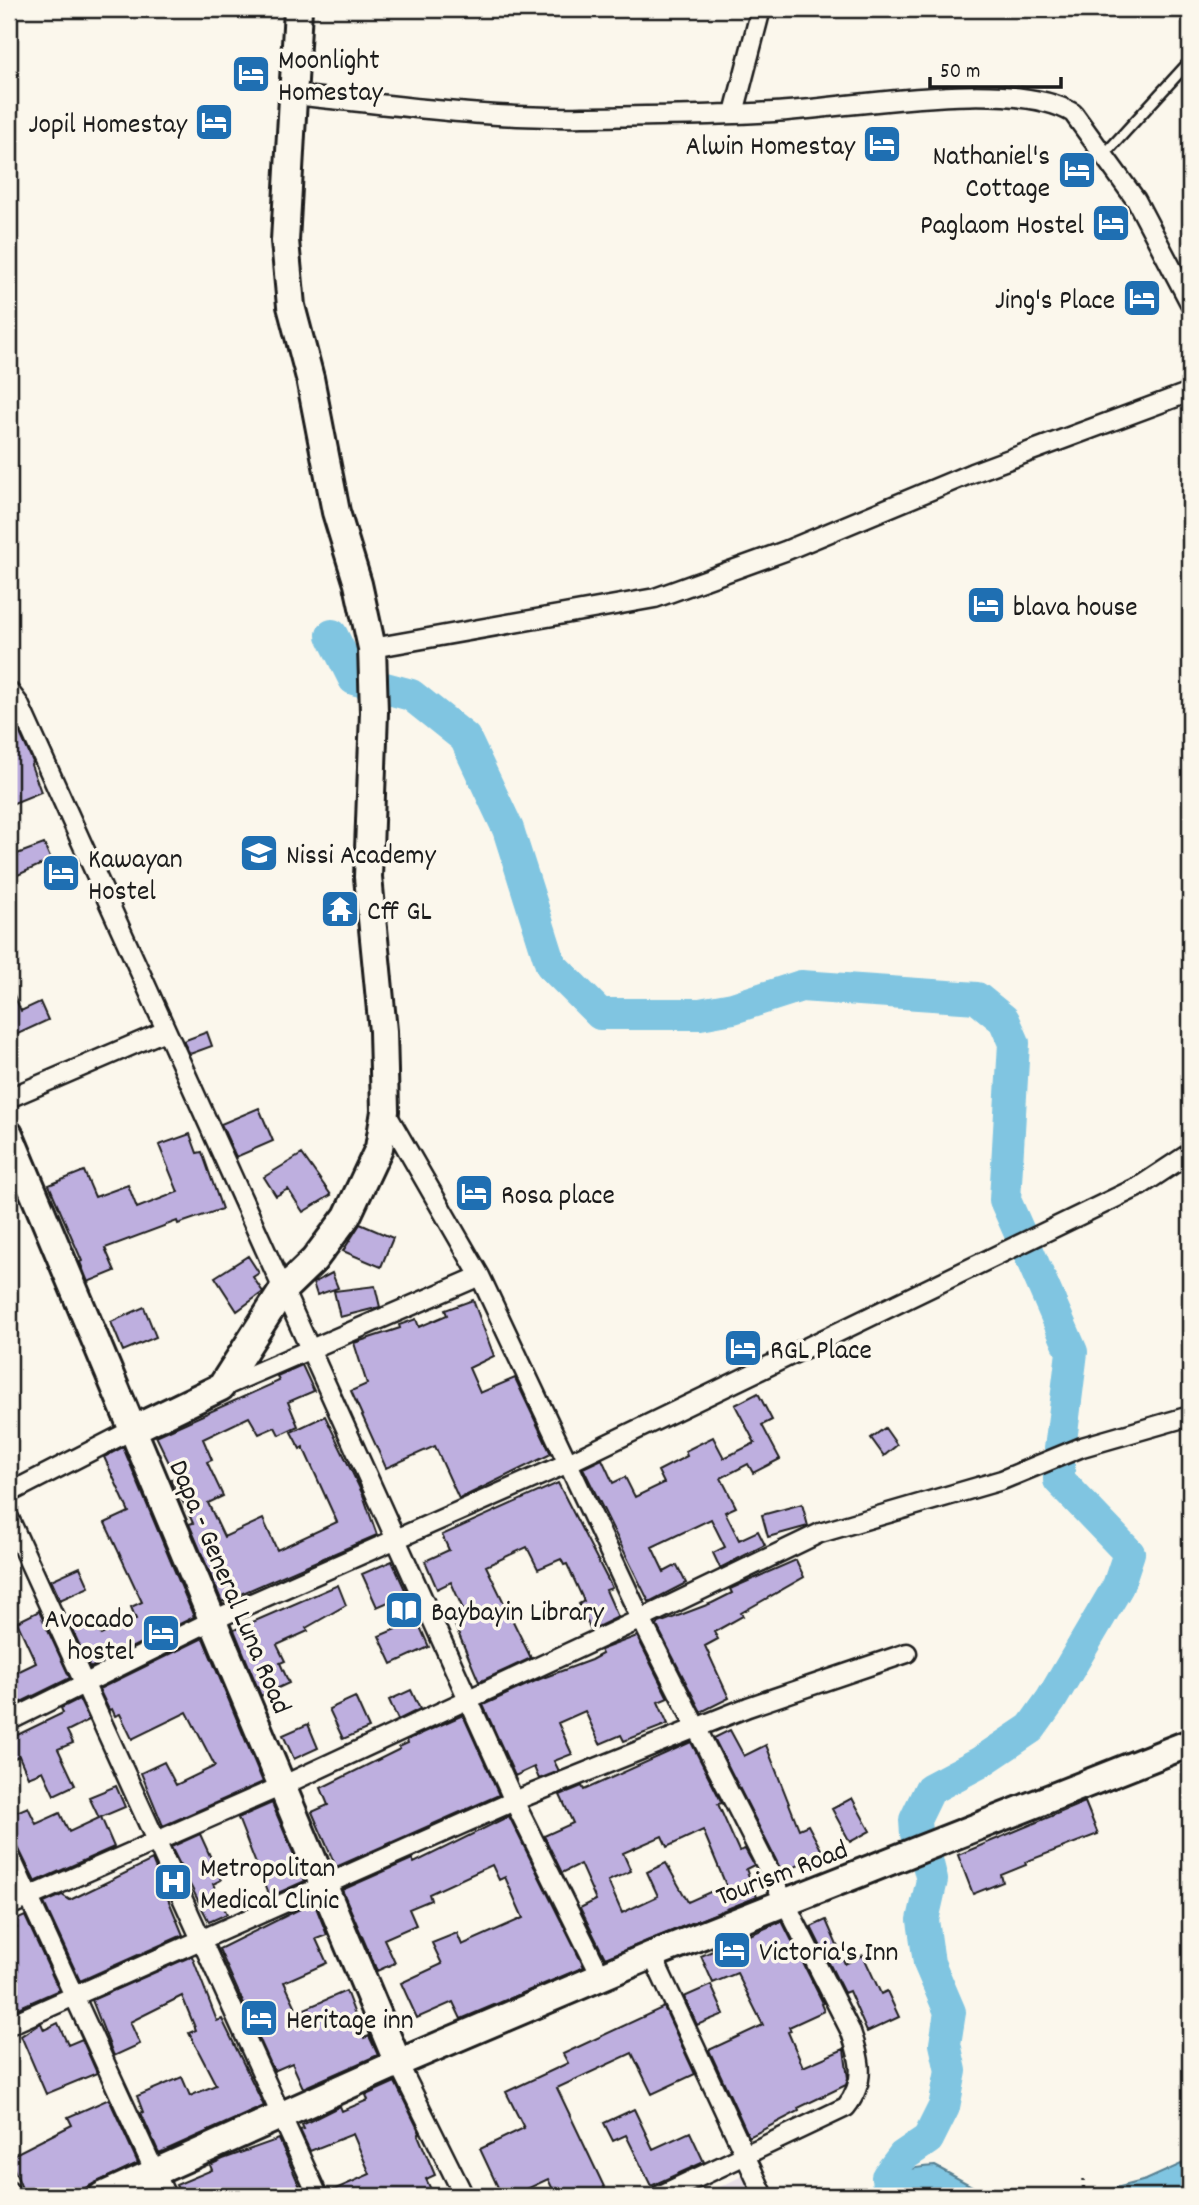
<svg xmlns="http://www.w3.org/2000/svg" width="1199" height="2205" font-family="Dekko,sans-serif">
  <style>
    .built { fill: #e9e1e8 }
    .water { fill: #80c5e1; stroke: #588192; stroke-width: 2 }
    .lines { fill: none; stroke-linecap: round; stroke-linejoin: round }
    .river { stroke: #80c5e1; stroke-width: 32 }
    .building { fill: #beafdf; stroke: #1c1c1c; stroke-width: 2; fill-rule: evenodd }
    .lane-casing { stroke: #1c1c1c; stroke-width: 14 }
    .street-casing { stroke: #1c1c1c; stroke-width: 23 }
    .secondary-casing { stroke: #1c1c1c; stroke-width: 32 }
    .path { stroke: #1c1c1c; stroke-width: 3.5; stroke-dasharray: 2 5; stroke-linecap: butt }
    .lane { stroke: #fbf7ec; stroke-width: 9 }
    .street { stroke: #fbf7ec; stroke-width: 18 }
    .secondary { stroke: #fbf7ec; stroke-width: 26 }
    .labels { text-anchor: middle; stroke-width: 7; stroke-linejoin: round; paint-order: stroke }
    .poi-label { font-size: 28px; fill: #1c1c1c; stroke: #fbf7ec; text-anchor: start }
    .street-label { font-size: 28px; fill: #1c1c1c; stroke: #fbf7ec }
  </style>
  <rect width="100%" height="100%" fill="#fbf7ec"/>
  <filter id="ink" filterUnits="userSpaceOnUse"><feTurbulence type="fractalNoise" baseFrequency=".0143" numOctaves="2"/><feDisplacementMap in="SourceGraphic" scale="14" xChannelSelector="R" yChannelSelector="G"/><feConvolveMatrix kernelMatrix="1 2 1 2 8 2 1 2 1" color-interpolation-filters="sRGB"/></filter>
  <g filter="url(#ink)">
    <!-- built -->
    <path class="built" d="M 750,2172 L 761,2196 L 702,2196 Z"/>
    <!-- water -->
    <path class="water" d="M 1190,2160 L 1190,2196 L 1086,2196 L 1146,2180 Z
      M 935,2166 L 990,2196 L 894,2196 C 888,2169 915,2167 935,2166 Z"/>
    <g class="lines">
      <!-- river -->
      <path class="river" d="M 332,635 L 354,679 L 368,683
        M 385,688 L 411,695 L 465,738 L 508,829 L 551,965 L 600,1014 L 700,1014 L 733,1008 L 801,986 L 977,998 L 1004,1020 L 1014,1043 L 1005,1200 L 1021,1236
        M 1028,1251 L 1072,1352 L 1060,1449
        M 916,1834 L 915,1820 L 930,1789 L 979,1763 L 1031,1728 L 1051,1700 L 1118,1586 L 1129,1553 L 1059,1480 L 1059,1464
        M 889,2196 L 887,2177 L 903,2156 L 928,2139 L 944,2107 L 951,2071 L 945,2044 L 950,2012 L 929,1963 L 923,1920 L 932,1880 L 927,1860"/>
    </g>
    <!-- building -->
    <path class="building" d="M 9,709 L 33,762 L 31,765 L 41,792 L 9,805 Z
      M 44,844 L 51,860 L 9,879 L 9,857 Z
      M 68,858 L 76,878 L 54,887 L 46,866 Z
      M 9,984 L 21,1011 L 40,1002 L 48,1020 L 9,1038 Z
      M 207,1032 L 212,1046 L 190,1054 L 183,1041 Z
      M 259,1108 L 273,1141 L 236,1157 L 221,1124 Z
      M 190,1134 L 197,1153 L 202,1152 L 222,1209 L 178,1224 L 177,1221 L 105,1248 L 115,1271 L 88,1282 L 80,1262 L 82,1261 L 49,1185 L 84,1171 L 95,1197 L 128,1185 L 137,1208 L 178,1192 L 159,1145 Z
      M 302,1154 L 331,1195 L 303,1212 L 288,1189 L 276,1196 L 264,1177 Z
      M 360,1224 L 393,1238 L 381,1267 L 343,1251 Z
      M 248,1256 L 259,1273 L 253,1277 L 263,1292 L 237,1311 L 215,1277 Z
      M 332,1273 L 338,1288 L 317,1295 L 313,1283 Z
      M 375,1286 L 380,1307 L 340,1317 L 334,1291 Z
      M 473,1300 L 494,1356 L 469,1368 L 480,1393 L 515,1378 L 551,1454 L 459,1499 L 435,1446 L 386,1468 L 351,1391 L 367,1384 L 354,1343 L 400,1328 L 399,1325 L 416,1319 L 419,1327 L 447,1315 L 445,1310 Z
      M 144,1307 L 156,1337 L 123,1351 L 111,1322 Z
      M 302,1365 L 314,1391 L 288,1402 L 298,1426 L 279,1435 L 275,1427 L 259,1434 L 249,1417 L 203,1439 L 212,1460 L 207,1462 L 223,1496 L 208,1503 L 224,1537 L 263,1519 L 277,1550 L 337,1522 L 303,1447 L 300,1449 L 291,1432 L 325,1416 L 363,1495 L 377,1535 L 222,1602 L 189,1524 L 193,1523 L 172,1479 L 176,1477 L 156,1436 L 279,1381 L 277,1376 Z
      M 758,1393 L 772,1420 L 762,1425 L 780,1459 L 753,1473 L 748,1464 L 721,1478 L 736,1507 L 725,1512 L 739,1540 L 758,1531 L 765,1545 L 720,1568 L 713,1553 L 725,1547 L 711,1519 L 652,1547 L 664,1572 L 677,1565 L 686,1583 L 649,1602 L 583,1468 L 602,1459 L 613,1483 L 625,1477 L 635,1497 L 664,1483 L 658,1471 L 687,1456 L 685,1451 L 713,1437 L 724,1458 L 755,1443 L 735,1405 Z
      M 885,1428 L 897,1445 L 884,1456 L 871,1438 Z
      M 123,1447 L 194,1617 L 90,1668 L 71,1627 L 93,1617 L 101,1635 L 136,1619 L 131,1607 L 142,1602 L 105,1523 L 129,1512 L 104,1457 Z
      M 558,1483 L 612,1588 L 606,1590 L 618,1617 L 591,1630 L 579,1604 L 584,1601 L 567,1564 L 564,1565 L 561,1559 L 538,1569 L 527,1547 L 486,1566 L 531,1658 L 479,1682 L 454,1623 L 467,1618 L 451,1582 L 437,1589 L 425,1561 L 449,1550 L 442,1535 Z
      M 802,1504 L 808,1526 L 768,1537 L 762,1515 Z
      M 796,1560 L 804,1577 L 741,1613 L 743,1616 L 714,1632 L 718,1639 L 705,1646 L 729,1698 L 701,1712 L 657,1626 L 659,1623 L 712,1603 L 732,1593 L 730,1589 Z
      M 392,1561 L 407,1594 L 377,1607 L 362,1574 Z
      M 80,1567 L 89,1587 L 60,1600 L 51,1580 Z
      M 338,1585 L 346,1605 L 306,1628 L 308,1631 L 277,1645 L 285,1661 L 280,1663 L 289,1683 L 261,1696 L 234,1630 Z
      M 39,1611 L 70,1678 L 9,1708 L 9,1676 L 36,1663 L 17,1622 Z
      M 417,1620 L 429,1647 L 392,1664 L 379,1636 Z
      M 637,1636 L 668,1698 L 658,1702 L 668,1724 L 624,1741 L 621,1735 L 600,1744 L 585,1711 L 558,1723 L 572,1754 L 554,1761 L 559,1771 L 539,1779 L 534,1767 L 515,1776 L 483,1705 L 540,1679 L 591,1660 L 602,1654 L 600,1650 Z
      M 203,1638 L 263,1782 L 163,1826 L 141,1773 L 164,1762 L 176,1785 L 215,1766 L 187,1712 L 132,1739 L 120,1714 L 115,1716 L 112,1709 L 109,1710 L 99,1689 Z
      M 411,1690 L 420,1709 L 398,1720 L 389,1700 Z
      M 355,1697 L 369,1728 L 343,1739 L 329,1709 Z
      M 79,1699 L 89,1720 L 67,1731 L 73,1743 L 58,1749 L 75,1785 L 54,1795 L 43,1771 L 28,1777 L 19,1756 L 9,1761 L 9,1739 L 63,1713 L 61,1708 Z
      M 463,1715 L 499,1795 L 336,1867 L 312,1812 L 328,1805 L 321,1788 L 400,1749 L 399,1747 L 408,1743 L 407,1740 Z
      M 308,1724 L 318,1748 L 294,1759 L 283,1735 Z
      M 730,1730 L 744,1756 L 766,1745 L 799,1829 L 808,1825 L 824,1855 L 782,1872 L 714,1738 Z
      M 691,1742 L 722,1803 L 718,1804 L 739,1851 L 745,1849 L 754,1865 L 746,1869 L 757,1897 L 605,1958 L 580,1908 L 596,1900 L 580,1864 L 562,1873 L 544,1836 L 573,1823 L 560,1795 L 582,1786 L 584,1790 ZM 703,1830 L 726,1885 L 688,1902 L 666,1863 L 647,1872 L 658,1896 L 622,1913 L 608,1881 L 631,1871 L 623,1853 L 662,1836 L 667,1847 Z
      M 116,1786 L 125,1807 L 101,1817 L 114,1847 L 35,1882 L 12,1835 L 9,1815 L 28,1807 L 36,1824 L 60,1813 L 69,1832 L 99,1818 L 89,1797 Z
      M 852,1798 L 870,1831 L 850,1842 L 832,1809 Z
      M 1085,1802 L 1098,1834 L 1025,1862 L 1026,1865 L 1001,1875 L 1003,1882 L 973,1894 L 958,1855 Z
      M 272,1803 L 305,1881 L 269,1897 L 238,1818 Z
      M 509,1816 L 584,1967 L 461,2019 L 453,2002 L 417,2018 L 401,1983 L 442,1964 L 432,1943 L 457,1933 L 462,1945 L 523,1918 L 505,1877 L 499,1880 L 492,1865 L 429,1894 L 431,1900 L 409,1909 L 416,1925 L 384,1939 L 395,1963 L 377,1971 L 342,1890 L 412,1859 L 414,1863 Z
      M 200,1834 L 221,1880 L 213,1884 L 227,1914 L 209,1922 L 171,1847 Z
      M 152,1860 L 183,1935 L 80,1981 L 44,1903 L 62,1895 L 70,1900 Z
      M 314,1902 L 327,1935 L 316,1939 L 327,1963 L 284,1982 L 298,2012 L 346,1991 L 364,2038 L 369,2036 L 378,2055 L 303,2088 L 292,2063 L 274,2071 L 219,1949 Z
      M 25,1916 L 59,1990 L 9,2012 L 9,1931 L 17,1928 L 14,1921 Z
      M 826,1920 L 845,1964 L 863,1955 L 881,1994 L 887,1991 L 899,2017 L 867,2032 L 849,1991 L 844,1993 L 811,1927 Z
      M 782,1921 L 823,2003 L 821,2004 L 824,2011 L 789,2027 L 791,2031 L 788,2032 L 803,2067 L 844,2049 L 848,2078 L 846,2085 L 798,2108 L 799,2111 L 749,2137 L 709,2050 L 763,2025 L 737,1973 L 713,1983 L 701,1956 Z
      M 192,1956 L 217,2021 L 222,2019 L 264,2106 L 159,2153 L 141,2113 L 143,2112 L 137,2096 L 182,2077 L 190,2096 L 216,2085 L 189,2033 L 196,2030 L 182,1996 L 130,2022 L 140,2044 L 114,2056 L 92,2000 Z
      M 711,1985 L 724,2014 L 697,2025 L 684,1997 Z
      M 664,2007 L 695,2074 L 652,2094 L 632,2053 L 557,2088 L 607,2193 L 599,2196 L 556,2196 L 548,2179 L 512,2196 L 502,2196 L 480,2149 L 524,2128 L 506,2092 L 568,2063 L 563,2054 Z
      M 41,2023 L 44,2030 L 58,2023 L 68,2045 L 82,2039 L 97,2073 L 46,2094 L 21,2036 Z
      M 395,2082 L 420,2133 L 418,2135 L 435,2175 L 426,2179 L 434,2196 L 329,2196 L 329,2192 L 370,2174 L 353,2134 L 310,2151 L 300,2130 L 304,2129 L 302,2125 L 340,2106 L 342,2111 L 368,2100 L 366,2095 Z
      M 109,2099 L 138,2163 L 68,2196 L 25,2196 L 9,2157 L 72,2125 L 68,2117 Z
      M 634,2109 L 653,2149 L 690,2132 L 704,2162 L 651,2186 L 626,2135 L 613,2141 L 604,2123 Z
      M 279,2139 L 304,2196 L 181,2196 L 176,2185 L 212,2170 L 210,2165 L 223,2159 Z"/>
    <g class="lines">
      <!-- lane casing -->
      <g class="lane-casing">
        <path id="lane" d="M 1104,155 L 1190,61"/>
      </g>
      <!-- street casing -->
      <g class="street-casing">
        <path id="street" d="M 292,95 C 389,104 486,119 583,117 C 647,116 711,116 774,112 C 849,108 1012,76 1073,113 L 1136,200 L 1190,303
          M 734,113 L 761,9
          M 372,648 L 655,598 L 785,551 L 972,473 L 1190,392
          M 9,691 L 19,704 L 514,1801 L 601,1976
          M 9,1098 L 165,1031
          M 385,1111 L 480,1276 L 641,1619 L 820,1533 L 1002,1480 L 1082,1447 L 1190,1416
          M 223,1387 L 480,1276
          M 9,1493 L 132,1430
          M 9,1518 L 318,2196
          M 9,1721 L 211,1621 L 568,1463 L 1140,1186 L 1190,1153
          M 9,1854 L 166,2196
          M 9,1906 L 284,1785 L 641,1619 L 851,2032 C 861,2061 866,2081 846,2107 L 659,2196
          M 652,1955 L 764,2196
          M 9,2025 L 514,1801 L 748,1707 L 907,1653
          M 398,2063 L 464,2196
          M 9,2191 L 11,2196"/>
      </g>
      <!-- secondary casing -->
      <g class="secondary-casing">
        <path id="secondary" d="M 9,1134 L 398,2063
          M 132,1430 L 221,1387 L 283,1290 L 314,1260 L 347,1216 L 379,1148 L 385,1111 L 383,1031 L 368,877 L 374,712 L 372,648 L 358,584 L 336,512 L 310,378 L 291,306 L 285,241 L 298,9
          M 102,2196 L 398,2063 L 652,1955 L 1190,1743"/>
      </g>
      <!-- path -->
      <path class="path" d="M 1083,2179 L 1084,2196"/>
      <!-- lane -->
      <use href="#lane" class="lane"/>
      <!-- street -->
      <use href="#street" class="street"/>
      <!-- secondary -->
      <use href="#secondary" class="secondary"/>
    </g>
  </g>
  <!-- icons -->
  <defs>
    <g id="hotel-square" transform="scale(2.0125)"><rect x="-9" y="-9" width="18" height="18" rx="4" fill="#1f6fb2" stroke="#fbf7ec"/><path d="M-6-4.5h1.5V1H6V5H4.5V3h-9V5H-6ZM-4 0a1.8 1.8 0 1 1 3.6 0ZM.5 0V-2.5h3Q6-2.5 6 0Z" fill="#fff"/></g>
    <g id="school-square" transform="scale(2.0125)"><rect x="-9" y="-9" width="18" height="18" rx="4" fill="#1f6fb2" stroke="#fbf7ec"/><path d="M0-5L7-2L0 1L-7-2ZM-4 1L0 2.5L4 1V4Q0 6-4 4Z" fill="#fff"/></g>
    <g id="temple-square" transform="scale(2.0125)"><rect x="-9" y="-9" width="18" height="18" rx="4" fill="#1f6fb2" stroke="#fbf7ec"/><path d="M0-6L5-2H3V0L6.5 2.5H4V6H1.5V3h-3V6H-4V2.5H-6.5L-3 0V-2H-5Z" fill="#fff"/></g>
    <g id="library-square" transform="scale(2.0125)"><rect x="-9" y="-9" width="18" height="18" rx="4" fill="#1f6fb2" stroke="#fbf7ec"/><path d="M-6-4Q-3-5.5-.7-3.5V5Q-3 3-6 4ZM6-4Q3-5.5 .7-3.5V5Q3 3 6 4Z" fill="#fff"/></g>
    <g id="hospital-square" transform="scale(2.0125)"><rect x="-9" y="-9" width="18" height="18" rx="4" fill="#1f6fb2" stroke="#fbf7ec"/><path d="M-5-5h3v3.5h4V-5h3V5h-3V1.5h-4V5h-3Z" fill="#fff"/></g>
  </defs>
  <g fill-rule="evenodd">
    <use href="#hotel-square" x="251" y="74"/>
    <use href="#hotel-square" x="214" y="122"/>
    <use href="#hotel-square" x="882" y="144"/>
    <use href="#hotel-square" x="1077" y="170"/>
    <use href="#hotel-square" x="1111" y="223"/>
    <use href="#hotel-square" x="1142" y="298"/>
    <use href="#hotel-square" x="986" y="605"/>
    <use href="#school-square" x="259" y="853"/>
    <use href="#hotel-square" x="61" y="873"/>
    <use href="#temple-square" x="340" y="909"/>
    <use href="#hotel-square" x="474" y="1193"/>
    <use href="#hotel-square" x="743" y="1348"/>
    <use href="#library-square" x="404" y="1610"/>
    <use href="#hotel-square" x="161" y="1633"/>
    <use href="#hospital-square" x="173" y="1882"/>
    <use href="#hotel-square" x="732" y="1950"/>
    <use href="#hotel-square" x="259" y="2018"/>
  </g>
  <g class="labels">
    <!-- poi labels -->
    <g class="poi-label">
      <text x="278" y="68">Moonlight<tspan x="278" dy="32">Homestay</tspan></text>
      <text x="187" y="132" text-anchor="end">Jopil Homestay</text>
      <text x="855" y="154" text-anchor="end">Alwin Homestay</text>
      <text x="1050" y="164" text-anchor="end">Nathaniel's<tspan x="1050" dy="32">Cottage</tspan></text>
      <text x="1084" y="233" text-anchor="end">Paglaom Hostel</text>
      <text x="1115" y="308" text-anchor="end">Jing's Place</text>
      <text x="1013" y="615">blava house</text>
      <text x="286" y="863">Nissi Academy</text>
      <text x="88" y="867">Kawayan<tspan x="88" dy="32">Hostel</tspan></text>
      <text x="367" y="919">Cff GL</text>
      <text x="501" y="1203">Rosa place</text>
      <text x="770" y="1358">RGL Place</text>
      <text x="431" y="1620">Baybayin Library</text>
      <text x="134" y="1627" text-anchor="end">Avocado<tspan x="134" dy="32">hostel</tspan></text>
      <text x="200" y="1876">Metropolitan<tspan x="200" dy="32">Medical Clinic</tspan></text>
      <text x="759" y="1960">Victoria's Inn</text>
      <text x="286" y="2028">Heritage inn</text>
    </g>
    <!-- street labels -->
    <g class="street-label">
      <text transform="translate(232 1586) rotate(67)" y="10">Dapa - General Luna Road</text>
      <text transform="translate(781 1871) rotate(-21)" y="10">Tourism Road</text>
    </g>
  </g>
  <!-- margin -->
  <rect width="1199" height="2205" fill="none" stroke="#fbf7ec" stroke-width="35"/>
  <rect x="18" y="18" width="1164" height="2170" fill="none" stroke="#1c1c1c" stroke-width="2.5" filter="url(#ink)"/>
  <!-- scale -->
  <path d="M930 77v10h131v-10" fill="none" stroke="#1c1c1c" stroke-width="3.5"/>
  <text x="940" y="77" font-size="21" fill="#1c1c1c" stroke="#fbf7ec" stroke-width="5" paint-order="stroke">50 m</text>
</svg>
